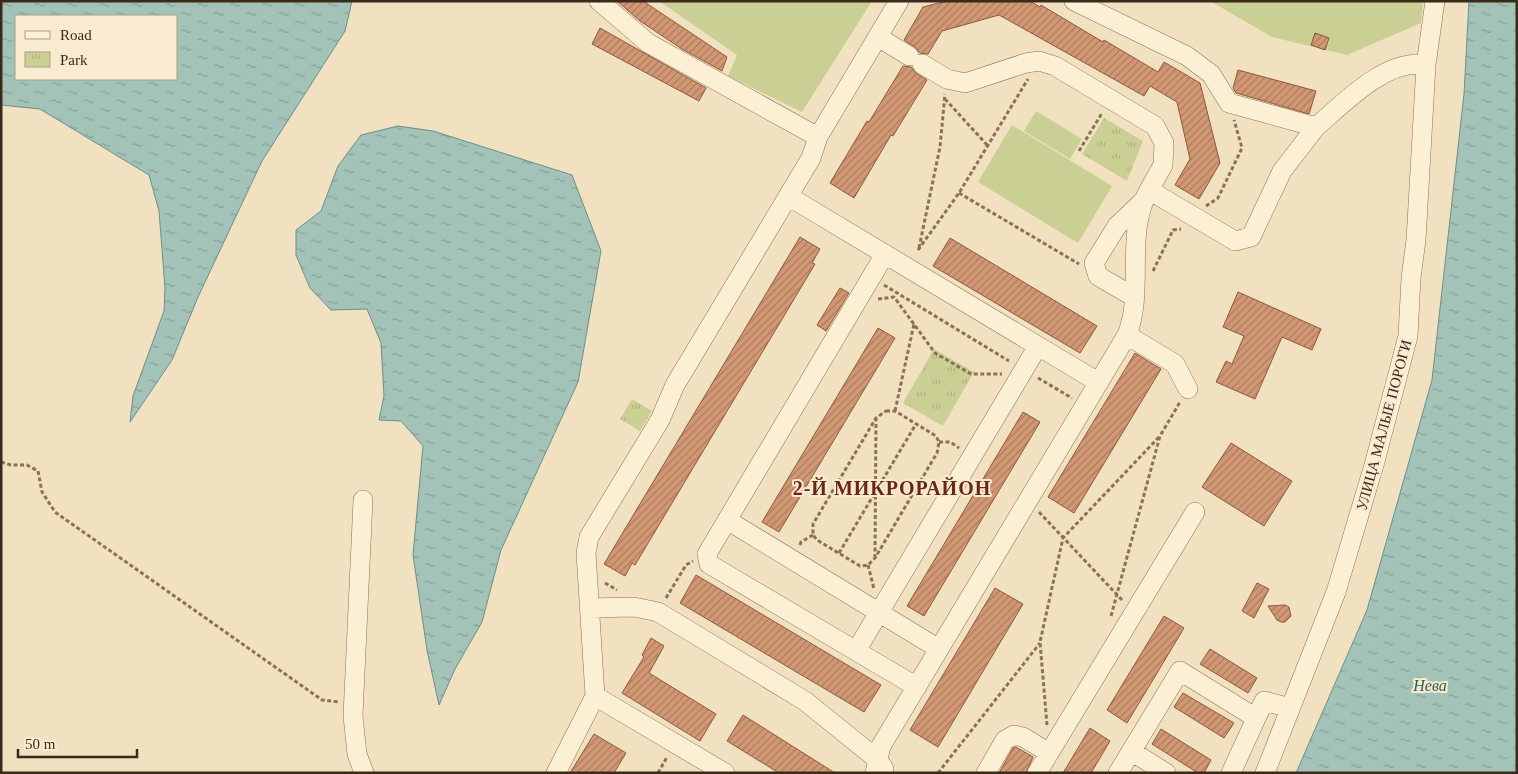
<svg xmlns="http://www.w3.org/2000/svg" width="1518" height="774" font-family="Georgia,serif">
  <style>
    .park { fill: url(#park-tufts) }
    .garden { fill: #cad093 }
    .water { fill: url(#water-ripples); stroke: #699187; fill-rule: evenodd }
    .building { fill: url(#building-hatch); stroke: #8c593a }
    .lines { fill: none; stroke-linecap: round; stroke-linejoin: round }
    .minor-casing { stroke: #8c7156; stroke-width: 20 }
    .path { stroke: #8c7156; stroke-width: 3; stroke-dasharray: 4 2.5; stroke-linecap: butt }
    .minor { stroke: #fbefd4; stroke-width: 19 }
    .labels { text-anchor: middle; stroke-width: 4; stroke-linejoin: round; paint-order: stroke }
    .street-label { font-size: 15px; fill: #3a2a1c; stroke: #f8ebd0 }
    .water-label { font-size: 16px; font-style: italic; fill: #2a5b57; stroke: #f8ebd0 }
    .district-label { font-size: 20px; font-weight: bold; letter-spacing: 1px; fill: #6a2718; stroke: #f8ebd0 }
  </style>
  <defs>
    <pattern id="park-tufts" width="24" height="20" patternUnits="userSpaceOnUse" patternTransform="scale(1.25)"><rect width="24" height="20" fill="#cad093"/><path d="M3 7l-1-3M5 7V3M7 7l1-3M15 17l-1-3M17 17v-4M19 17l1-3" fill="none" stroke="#aeb37e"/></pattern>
    <pattern id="water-ripples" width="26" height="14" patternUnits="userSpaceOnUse" patternTransform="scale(1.25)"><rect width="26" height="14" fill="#a3c3b9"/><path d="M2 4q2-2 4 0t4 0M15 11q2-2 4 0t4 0" fill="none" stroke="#869f96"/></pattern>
    <pattern id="building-hatch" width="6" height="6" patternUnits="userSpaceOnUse" patternTransform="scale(1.25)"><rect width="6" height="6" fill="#d29873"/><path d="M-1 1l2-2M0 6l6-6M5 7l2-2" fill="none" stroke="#ab7c5e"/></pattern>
  </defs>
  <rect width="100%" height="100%" fill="#f1e1c0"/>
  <!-- park -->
  <path class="park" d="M 1104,118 L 1143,141 L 1127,181 L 1082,154 Z
    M 934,349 L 974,372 L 943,426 L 903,403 Z
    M 632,399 L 652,411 L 640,431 L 620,419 Z"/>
  <!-- garden -->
  <path class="garden" d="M 659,1 L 872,1 L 802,112 L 728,76 L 737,55 Z
    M 1210,1 L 1423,1 L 1421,23 L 1347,55 L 1272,37 Z
    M 1036,111 L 1082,139 L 1070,159 L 1024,131 Z
    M 1012,125 L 1112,186 L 1078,243 L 978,182 Z"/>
  <!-- water -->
  <path class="water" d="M 1,1 L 352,1 L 345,31 L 262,161 L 198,297 L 172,360 L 130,422 L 133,396 L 164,311 L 165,288 L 159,211 L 149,175 L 40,109 L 1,105 ZM 16,16 L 176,16 L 176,79 L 16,79 Z
    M 1469,1 L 1517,1 L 1517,773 L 1296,773 L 1367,610 L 1432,380 L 1464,94 Z
    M 398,126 L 433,131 L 572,175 L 601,251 L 578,382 L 501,550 L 482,622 L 455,669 L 439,705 L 427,650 L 413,555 L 423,446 L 401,421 L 379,420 L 384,396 L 381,343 L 367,309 L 331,310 L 310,288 L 296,255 L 296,230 L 321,211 L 338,166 L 361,135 Z"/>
  <!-- building -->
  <path class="building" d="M 617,1 L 643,1 L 727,57 L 722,71 L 682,49 L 640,21 Z
    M 947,1 L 1030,1 L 1040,7 L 1041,5 L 1103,42 L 1104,40 L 1158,72 L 1164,62 L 1200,83 L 1220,163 L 1199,199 L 1175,185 L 1190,159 L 1177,102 L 1150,86 L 1144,96 L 999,15 L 942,31 L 928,54 L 920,53 L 915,47 L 904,40 L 923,7 Z
    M 600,28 L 706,88 L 699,101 L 592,44 Z
    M 1315,33 L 1329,38 L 1325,50 L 1311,45 Z
    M 903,66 L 911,67 L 916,73 L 927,80 L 893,136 L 891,135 L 854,198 L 830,183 L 867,121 L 869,122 Z
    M 1238,70 L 1316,91 L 1309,114 L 1236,93 L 1233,88 Z
    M 800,237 L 820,249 L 812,263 L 815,264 L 635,565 L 632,563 L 625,576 L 604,564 Z
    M 950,238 L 1097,326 L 1080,353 L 933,266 Z
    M 840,288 L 849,293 L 826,331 L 817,325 Z
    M 1238,292 L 1321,329 L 1312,350 L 1282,337 L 1255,399 L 1216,382 L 1226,361 L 1232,364 L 1244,336 L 1223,327 Z
    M 878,328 L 895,338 L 779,532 L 762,522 Z
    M 1135,353 L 1161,369 L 1074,513 L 1048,497 Z
    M 1023,412 L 1040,422 L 924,616 L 907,606 Z
    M 1231,443 L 1292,481 L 1264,526 L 1202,487 Z
    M 696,575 L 881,685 L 864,712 L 680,603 Z
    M 1257,583 L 1269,589 L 1254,618 L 1242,611 Z
    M 995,588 L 1023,604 L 938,747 L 910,730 Z
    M 1285,605 L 1289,607 L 1291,616 L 1285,622 L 1281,622 L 1277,620 L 1268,606 Z
    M 1164,616 L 1184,628 L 1127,723 L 1107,710 Z
    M 651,638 L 664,646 L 649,673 L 716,714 L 700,741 L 622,693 L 644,657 L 642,655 Z
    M 1210,649 L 1257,678 L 1248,693 L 1200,664 Z
    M 1183,693 L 1234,723 L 1224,738 L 1174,707 Z
    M 743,715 L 835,773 L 779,773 L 727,741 Z
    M 1090,728 L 1110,741 L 1091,773 L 1063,773 Z
    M 1161,729 L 1211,760 L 1204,773 L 1198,773 L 1152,744 Z
    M 594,734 L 626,753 L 614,773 L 570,773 Z
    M 1016,747 L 1033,757 L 1026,773 L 999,773 L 1013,748 Z"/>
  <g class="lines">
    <!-- minor casing -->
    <g class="minor-casing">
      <path id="minor" d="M 599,1 L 648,43 L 818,137
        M 1074,1 L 1187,56 L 1211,74 L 1229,103 L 1316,127 C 1344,103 1386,58 1426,65
        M 878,37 L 909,56
        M 922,64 L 947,79 L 965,83 L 1026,63 L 1039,61 L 1055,66 L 1155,126 L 1164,143 L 1163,165 L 1149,190
        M 788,196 L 1098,382
        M 885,254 L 707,554 L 709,564 L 917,687
        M 1134,297 L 1098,276 L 1094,263 L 1117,226 L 1142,202
        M 1127,335 L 1175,364 L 1188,389
        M 363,500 L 353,716 L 357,754 L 364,773
        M 727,520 L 939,649
        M 589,608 L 634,607 L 658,612 L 805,701 L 878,760 L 884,769
        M 856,651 L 1038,346
        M 595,696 L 725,773
        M 1131,751 L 1166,773
        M 556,773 L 595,696 L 586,553 L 589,537 L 660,420 L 675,385 L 811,158 L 818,137 L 899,1
        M 875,773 L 881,746 L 1127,335 C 1145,289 1124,234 1149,190 L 1235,241 L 1251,237 L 1282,171 L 1316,127
        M 986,773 L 1005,740 L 1014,735 L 1023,737 L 1049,753
        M 1037,773 L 1195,512
        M 1118,773 L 1180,671 L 1256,718
        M 1231,773 L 1264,701 L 1290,708
        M 1265,773 L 1336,592 L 1374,465 L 1408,336 L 1411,278 L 1416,240 L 1426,65 L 1435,1"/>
    </g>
    <!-- path -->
    <path class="path" d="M 945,99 L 988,146
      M 1079,151 L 1102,113
      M 959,193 L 1079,264
      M 1206,206 L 1218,198 L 1242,148 L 1234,120
      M 919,248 L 940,147 L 945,94
      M 918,250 L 959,193 L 1028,79
      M 1153,271 L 1173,230 L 1181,229
      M 884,285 L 1009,361
      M 878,299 L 894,297 L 935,353 L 971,374 L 1002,374
      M 1038,378 L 1072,398
      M 886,411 L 895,411 L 936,436 L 939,442 L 937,453 L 875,558 L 868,565 L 860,566 L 817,540 L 813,535 L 813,524 L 876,418 Z
      M 895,411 L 914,324
      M 939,442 L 950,442 L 959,448
      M 1,462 L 11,465 L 27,465 L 38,471 L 42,492 L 55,512 L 322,700 L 339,702
      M 1039,512 L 1122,600
      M 800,545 L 801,542 L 813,535
      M 839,553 L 916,424
      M 875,558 L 876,419
      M 868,565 L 874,589
      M 605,583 L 617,590
      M 666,598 L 686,565 L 693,561
      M 1111,616 L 1160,436 L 1180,402
      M 1047,725 L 1040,642 L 1063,538 L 1160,436
      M 658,773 L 667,757
      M 938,773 L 1040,643"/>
    <!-- minor -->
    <use href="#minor" class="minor"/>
  </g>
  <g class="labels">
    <!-- street labels -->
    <g class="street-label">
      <text transform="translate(1384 425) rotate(-75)" y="5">УЛИЦА МАЛЫЕ ПОРОГИ</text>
    </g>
    <!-- water labels -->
    <g class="water-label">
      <text x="1430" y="691">Нева</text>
    </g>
    <!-- district labels -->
    <g class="district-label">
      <text x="892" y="495">2-Й МИКРОРАЙОН</text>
    </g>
  </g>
  <!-- border -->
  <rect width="1518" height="774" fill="none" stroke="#3a2a1c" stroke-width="5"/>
  <!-- legend -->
  <rect x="15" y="15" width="162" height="65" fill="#f8ebd0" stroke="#ac9e88"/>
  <rect x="25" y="31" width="25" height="8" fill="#fbefd4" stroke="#ac9e88"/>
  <text x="60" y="40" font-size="15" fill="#3a2a1c">Road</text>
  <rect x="25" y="52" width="25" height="15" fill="url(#park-tufts)" stroke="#ac9e88"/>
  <text x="60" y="65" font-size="15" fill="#3a2a1c">Park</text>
  <!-- scale -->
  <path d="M18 749v8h119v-8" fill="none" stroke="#3a2a1c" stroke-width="2.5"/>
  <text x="25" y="749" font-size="15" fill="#3a2a1c" stroke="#f8ebd0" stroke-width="4" paint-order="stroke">50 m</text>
</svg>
